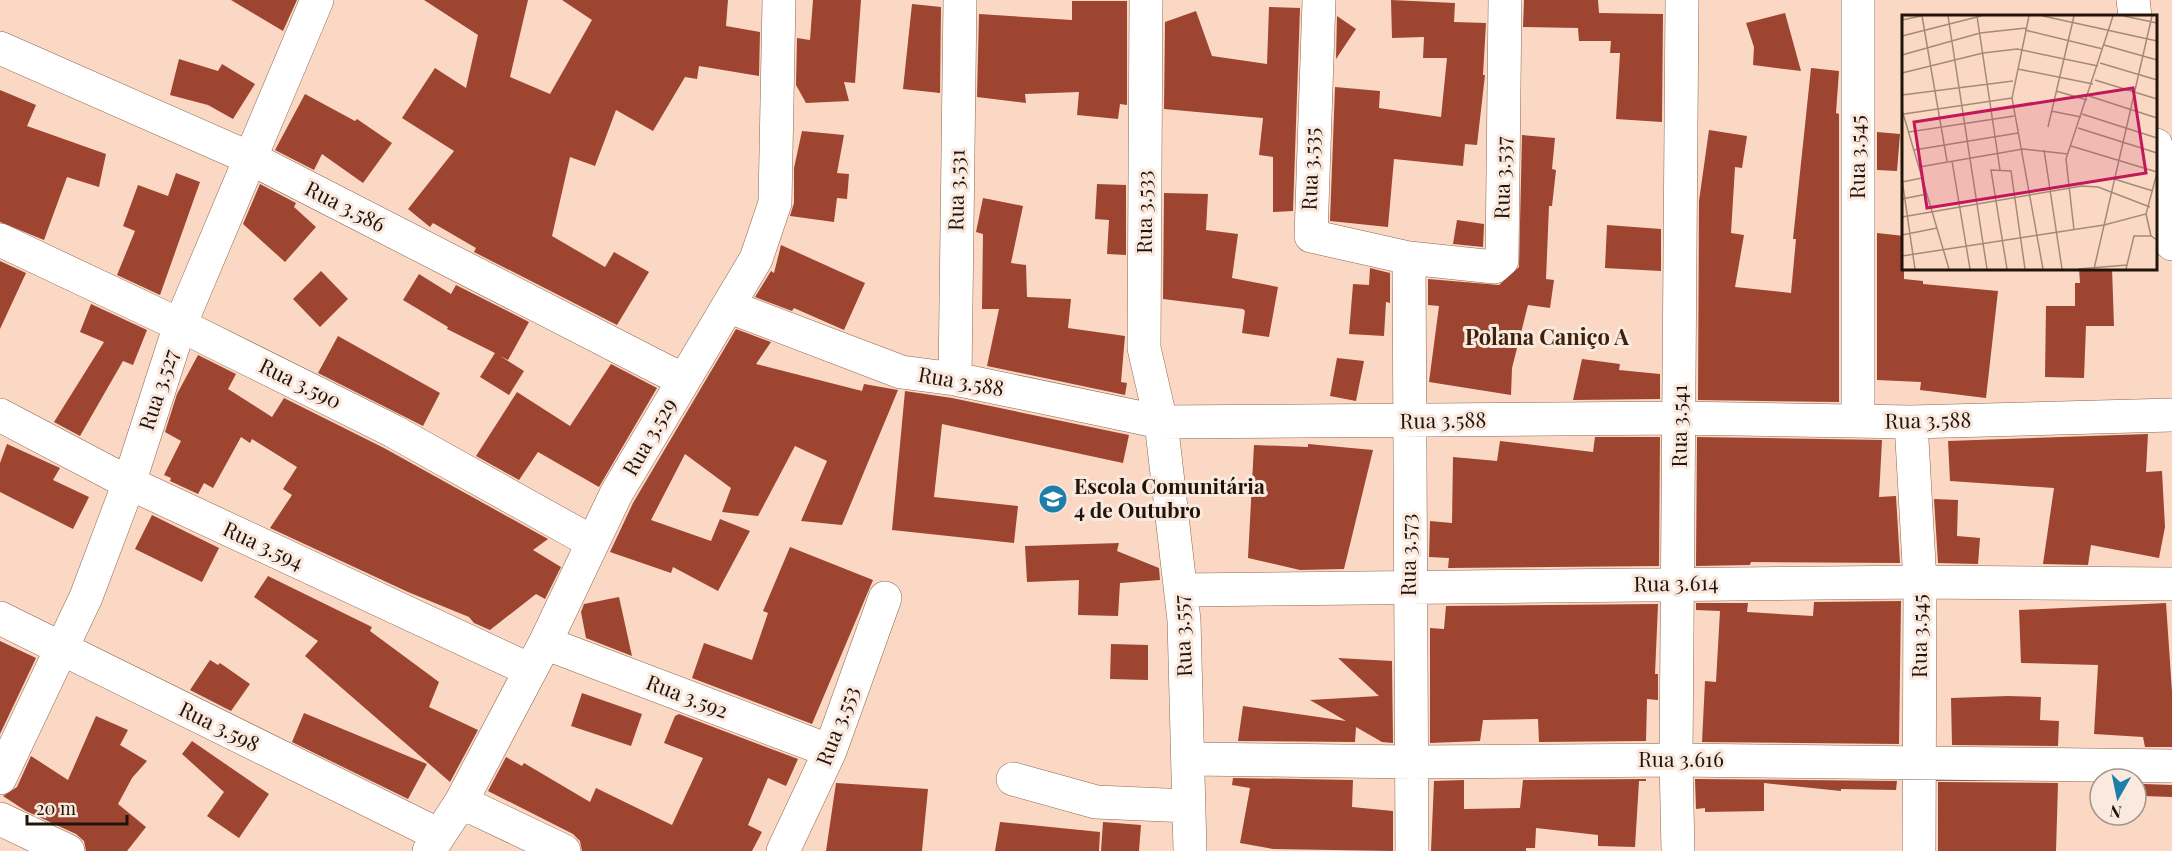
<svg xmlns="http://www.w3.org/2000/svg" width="2172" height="851" font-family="'Playfair Display',serif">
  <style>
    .building { fill: #9d4530 }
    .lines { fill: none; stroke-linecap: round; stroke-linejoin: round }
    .street-casing { stroke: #8c674f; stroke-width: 34 }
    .secondary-casing { stroke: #8c674f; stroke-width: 34 }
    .street { stroke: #fff; stroke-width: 33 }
    .secondary { stroke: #fff; stroke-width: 33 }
    .labels { text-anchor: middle; stroke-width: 6; stroke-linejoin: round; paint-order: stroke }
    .street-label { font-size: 21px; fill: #23140b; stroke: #fae9de }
    .poi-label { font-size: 21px; font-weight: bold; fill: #23140b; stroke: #fae9de; text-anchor: start }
    .neighbourhood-label { font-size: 22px; font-weight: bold; fill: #3f2109; stroke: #fae9de }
    .inset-road { fill: none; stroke: #a48a79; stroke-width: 1.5 }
    .view { fill: #c2185b; fill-opacity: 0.15; stroke: #c2185b; stroke-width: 3 }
    .inset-edge { fill: none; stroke: #23140b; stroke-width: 3 }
  </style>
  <rect width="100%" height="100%" fill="#fad8c3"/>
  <!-- building -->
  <path class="building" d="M 231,0 L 297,0 L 283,31 Z
    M 424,0 L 528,0 L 510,77 L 550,94 L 592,20 L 562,0 L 728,0 L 726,26 L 760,32 L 759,76 L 699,66 L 697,79 L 685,77 L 653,131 L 616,110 L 595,166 L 570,157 L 552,236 L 605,267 L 614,252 L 649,272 L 617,325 L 474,252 L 476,248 L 433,223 L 430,227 L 408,209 L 454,151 L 402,118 L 435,68 L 466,88 L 478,35 Z
    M 813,0 L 861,0 L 855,83 L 844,82 L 849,101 L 806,103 L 796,85 L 797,38 L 810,40 Z
    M 1391,0 L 1455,3 L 1454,22 L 1486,23 L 1483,75 L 1485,75 L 1477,145 L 1465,144 L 1463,166 L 1394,159 L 1388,227 L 1330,221 L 1335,87 L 1380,91 L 1379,108 L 1441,117 L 1447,58 L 1423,58 L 1424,37 L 1392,38 Z
    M 1524,0 L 1598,0 L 1599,13 L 1663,14 L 1662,122 L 1616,119 L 1620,53 L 1610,53 L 1611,41 L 1579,41 L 1578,28 L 1523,27 Z
    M 1072,1 L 1127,1 L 1127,105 L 1120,104 L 1118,119 L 1077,115 L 1079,92 L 1025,94 L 1026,103 L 977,97 L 979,14 L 1072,20 Z
    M 912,4 L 941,7 L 940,93 L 903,89 Z
    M 1269,7 L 1300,8 L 1293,211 L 1273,212 L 1273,157 L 1259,155 L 1263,118 L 1164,109 L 1165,22 L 1196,11 L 1212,56 L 1267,64 Z
    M 1785,13 L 1801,71 L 1753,65 L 1754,47 L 1746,23 Z
    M 1337,16 L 1356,29 L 1336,59 Z
    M 179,59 L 218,71 L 222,64 L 255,84 L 233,119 L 208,105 L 170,95 Z
    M 1811,68 L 1839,71 L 1836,113 L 1839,114 L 1839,402 L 1698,400 L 1699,201 L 1709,130 L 1747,136 L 1742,168 L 1735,167 L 1731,233 L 1744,235 L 1735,287 L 1791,293 L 1796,239 L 1793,239 Z
    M 0,90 L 36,105 L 27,126 L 106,154 L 99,187 L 67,177 L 44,240 L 0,222 Z
    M 305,94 L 355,121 L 357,119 L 392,143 L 363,183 L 322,154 L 314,170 L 275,150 Z
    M 802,131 L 844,135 L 837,173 L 849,174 L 847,199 L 837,198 L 834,222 L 790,216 L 794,203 L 794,168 Z
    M 1877,132 L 1900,134 L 1897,171 L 1877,170 Z
    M 1522,135 L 1555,138 L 1552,169 L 1556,170 L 1552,206 L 1549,206 L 1546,279 L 1554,280 L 1550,308 L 1528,305 L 1512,368 L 1511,395 L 1429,382 L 1439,306 L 1428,305 L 1428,279 L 1499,285 L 1519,267 Z
    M 176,173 L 200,182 L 160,295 L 117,275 L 135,231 L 123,226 L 138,185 L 168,196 Z
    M 260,184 L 296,203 L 294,207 L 316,227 L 285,262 L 243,224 Z
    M 1097,184 L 1126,185 L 1126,255 L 1107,254 L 1109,220 L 1095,219 Z
    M 1164,193 L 1208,194 L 1206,230 L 1238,234 L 1232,278 L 1278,287 L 1269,337 L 1242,333 L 1245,311 L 1243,309 L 1163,299 Z
    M 983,198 L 1023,206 L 1011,263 L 1026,265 L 1027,297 L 1071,299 L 1068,328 L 1125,336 L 1121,382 L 1127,383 L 1125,395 L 987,366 L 999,309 L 982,309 L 983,234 L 976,232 Z
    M 1457,220 L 1484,224 L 1483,247 L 1453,244 Z
    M 1607,225 L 1661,229 L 1661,271 L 1605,268 Z
    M 1877,233 L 1904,236 L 1904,279 L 1923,281 L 1923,284 L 1998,291 L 1986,398 L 1920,390 L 1921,382 L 1877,380 Z
    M 781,245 L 865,283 L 844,330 L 794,308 L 792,311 L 755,297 L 771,271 L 774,273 Z
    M 0,261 L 26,273 L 0,329 Z
    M 1370,268 L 1390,273 L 1390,303 L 1386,302 L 1384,336 L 1349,334 L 1353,284 L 1369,285 Z
    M 2079,268 L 2112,268 L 2114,326 L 2086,326 L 2084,378 L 2045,377 L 2046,306 L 2075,306 L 2075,283 L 2080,283 Z
    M 321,271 L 348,299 L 320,327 L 293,299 Z
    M 419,274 L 451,294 L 456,285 L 529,322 L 508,360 L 500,356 L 524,371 L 509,395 L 480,377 L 495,353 L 447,329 L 448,327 L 403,300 Z
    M 91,304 L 147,330 L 133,365 L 123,361 L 80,436 L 54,422 L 104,342 L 80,332 Z
    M 736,329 L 771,342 L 756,364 L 862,391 L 864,384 L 898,390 L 842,525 L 801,521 L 827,461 L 795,446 L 758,516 L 722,512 L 731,488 L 685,454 L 651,520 L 711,541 L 720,519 L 750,531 L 718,591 L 673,567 L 671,573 L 610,552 L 633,503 Z
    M 338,336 L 440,393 L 423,426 L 318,373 Z
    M 198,355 L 236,374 L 228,389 L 272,417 L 284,398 L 384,448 L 548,539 L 533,550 L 561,567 L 545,599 L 536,594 L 490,630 L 474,623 L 469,617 L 408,592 L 270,528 L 292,495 L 283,489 L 297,467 L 252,439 L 250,443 L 241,437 L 213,488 L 204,483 L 198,494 L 170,481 L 171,478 L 164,475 L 181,441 L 165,432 L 177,394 Z
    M 1337,358 L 1364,361 L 1356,401 L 1330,396 Z
    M 1582,359 L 1620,364 L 1619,370 L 1660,374 L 1660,399 L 1573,400 Z
    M 611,364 L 657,388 L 599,487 L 538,452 L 519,480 L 476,456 L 517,392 L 570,426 Z
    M 905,391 L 952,398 L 1129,435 L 1123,463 L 942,424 L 934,497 L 1018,506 L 1014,543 L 892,530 Z
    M 2148,434 L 2146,472 L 2162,471 L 2165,527 L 2159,558 L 2091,545 L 2088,565 L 2043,564 L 2054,488 L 1950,481 L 1948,441 Z
    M 1595,437 L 1660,437 L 1659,566 L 1448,568 L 1449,558 L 1429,557 L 1430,521 L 1452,523 L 1453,457 L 1497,461 L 1500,441 L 1593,452 Z
    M 1697,437 L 1882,440 L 1879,497 L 1896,496 L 1900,563 L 1751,562 L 1750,565 L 1696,566 Z
    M 7,444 L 60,468 L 53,480 L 89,497 L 73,529 L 0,492 L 0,463 Z
    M 1308,444 L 1373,450 L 1344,569 L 1300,570 L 1248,558 L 1254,445 L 1308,447 Z
    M 1934,499 L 1958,500 L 1957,536 L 1980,538 L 1978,564 L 1938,563 Z
    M 152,515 L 219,548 L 202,582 L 135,549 Z
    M 1119,543 L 1117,551 L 1159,568 L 1160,580 L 1120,583 L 1118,616 L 1078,615 L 1079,580 L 1027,582 L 1025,546 Z
    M 790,547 L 873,580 L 812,724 L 692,678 L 704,643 L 752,660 L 768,613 L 763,611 Z
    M 268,576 L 372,627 L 370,631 L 439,682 L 429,707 L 478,730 L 450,782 L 305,656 L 318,641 L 254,597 Z
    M 619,597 L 632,656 L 586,638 L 581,612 L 584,604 Z
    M 1901,601 L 1899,744 L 1702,742 L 1705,681 L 1716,682 L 1720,611 L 1696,610 L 1696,603 L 1748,603 L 1747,612 L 1813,616 L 1814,602 Z
    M 2166,603 L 2172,692 L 2172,747 L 2145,747 L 2143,737 L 2094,734 L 2098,665 L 2021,663 L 2019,610 Z
    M 1658,604 L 1655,674 L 1658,674 L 1658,700 L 1647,699 L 1646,741 L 1539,742 L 1538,719 L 1483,720 L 1480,741 L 1430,743 L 1430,628 L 1444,629 L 1446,606 Z
    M 0,641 L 36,658 L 0,734 Z
    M 1111,644 L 1148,645 L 1148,680 L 1110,679 Z
    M 1338,658 L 1392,661 L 1393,743 L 1382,742 L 1356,727 L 1355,742 L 1238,741 L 1243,706 L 1346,721 L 1310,700 L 1379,696 Z
    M 210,660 L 218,665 L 220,663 L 250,684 L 231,711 L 190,690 Z
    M 582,693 L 642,714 L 631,746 L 571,726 Z
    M 2008,696 L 2041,697 L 2040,720 L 2059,721 L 2058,746 L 1952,745 L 1951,698 Z
    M 304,713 L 427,764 L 408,799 L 292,742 Z
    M 679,714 L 798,759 L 786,786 L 768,778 L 748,825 L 762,832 L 752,851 L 582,851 L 580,841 L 573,834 L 488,791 L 506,757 L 522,766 L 524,763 L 590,802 L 596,788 L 672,825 L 703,758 L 664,743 L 675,716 Z
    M 96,716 L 128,730 L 120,745 L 147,761 L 132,778 L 118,804 L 146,827 L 127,851 L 86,851 L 84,841 L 76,834 L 26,811 L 3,796 L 17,787 L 31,756 L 68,780 Z
    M 192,741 L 269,794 L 239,838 L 207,816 L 224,792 L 182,754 Z
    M 1233,778 L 1353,780 L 1352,807 L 1393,811 L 1393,851 L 1273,849 L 1240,843 L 1250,788 L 1232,785 Z
    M 1646,779 L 1646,781 L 1639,781 L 1635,847 L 1598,846 L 1598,835 L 1536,828 L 1535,848 L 1526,848 L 1526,851 L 1431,851 L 1434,781 L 1464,780 L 1464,809 L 1520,808 L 1523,780 Z
    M 1695,779 L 1897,781 L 1896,790 L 1841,789 L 1841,791 L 1764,783 L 1764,811 L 1705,812 L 1705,808 L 1696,809 Z
    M 1938,782 L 2058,783 L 2056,851 L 1938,851 Z
    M 836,783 L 928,789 L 922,851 L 826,851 Z
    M 2144,784 L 2172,785 L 2172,797 L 2143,796 Z
    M 1000,822 L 1100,832 L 1099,851 L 995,851 Z
    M 1103,822 L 1141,825 L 1139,851 L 1101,851 Z"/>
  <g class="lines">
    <!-- street casing -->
    <g class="street-casing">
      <path id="street" d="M 1146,0 L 1144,348 L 1161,422 L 1184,620 L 1190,851
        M 1319,0 L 1311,236 L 1409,258 L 1494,267 L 1502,260 L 1505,0
        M 0,48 L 252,159 L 683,380
        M 0,240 L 180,325 L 393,431 L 592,542
        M 1409,258 L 1412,851
        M 730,307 L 901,372 L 955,379 L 1161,422 L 1680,418 L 1911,422 L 2172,415
        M 955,379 L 960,0
        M 0,415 L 129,483 L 530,670
        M 1858,421 L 1858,0
        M 1911,422 L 1920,582 L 1919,851
        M 1181,590 L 1920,582 L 2172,584
        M 0,618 L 439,835
        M 545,643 L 830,751
        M 1189,759 L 1412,762 L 1676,760 L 2172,766
        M 0,778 L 86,597 L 129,483 L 180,325 L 317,0
        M 1013,779 L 1096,802 L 1189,806
        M 461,802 L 564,851
        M 0,819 L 68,851
        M 429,851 L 461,802 L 545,643 L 616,494 L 756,259 L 775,203 L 779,0
        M 783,851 L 830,751 L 885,598
        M 1678,851 L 1676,760 L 1682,0"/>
    </g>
    <!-- secondary casing -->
    <g class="secondary-casing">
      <path id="secondary" d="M 2133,0 L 2135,16
        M 2156,145 L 2172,244"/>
    </g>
    <!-- street -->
    <use href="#street" class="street"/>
    <!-- secondary -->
    <use href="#secondary" class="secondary"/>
  </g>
  <!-- icons -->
  <defs>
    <g id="school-disc" transform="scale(1.5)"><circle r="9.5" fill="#1e7eaa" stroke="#fae9de"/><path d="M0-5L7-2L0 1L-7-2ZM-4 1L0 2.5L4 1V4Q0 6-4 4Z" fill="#fff"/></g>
  </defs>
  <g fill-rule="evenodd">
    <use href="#school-disc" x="1053" y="499"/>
  </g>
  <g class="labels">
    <!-- street labels -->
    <g class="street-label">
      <text transform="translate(1858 157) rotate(-90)" y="7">Rua 3.545</text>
      <text transform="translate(1311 169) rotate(-88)" y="7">Rua 3.535</text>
      <text transform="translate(1503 178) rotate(-89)" y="7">Rua 3.537</text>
      <text transform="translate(957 190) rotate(-89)" y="7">Rua 3.531</text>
      <text transform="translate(345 207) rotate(27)" y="7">Rua 3.586</text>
      <text transform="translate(1145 212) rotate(-90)" y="7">Rua 3.533</text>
      <text transform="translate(961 382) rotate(10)" y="7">Rua 3.588</text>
      <text transform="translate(300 384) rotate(26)" y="7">Rua 3.590</text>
      <text transform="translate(159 390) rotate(-72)" y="7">Rua 3.527</text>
      <text transform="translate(1443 421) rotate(-1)" y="7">Rua 3.588</text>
      <text transform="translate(1928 421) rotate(-1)" y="7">Rua 3.588</text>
      <text transform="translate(1680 426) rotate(-90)" y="7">Rua 3.541</text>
      <text transform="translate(650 437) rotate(-60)" y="7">Rua 3.529</text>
      <text transform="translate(263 546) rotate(25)" y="7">Rua 3.594</text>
      <text transform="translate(1409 555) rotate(-90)" y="7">Rua 3.573</text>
      <text transform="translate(1676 584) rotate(-1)" y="7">Rua 3.614</text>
      <text transform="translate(1183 636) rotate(-93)" y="7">Rua 3.557</text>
      <text transform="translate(1920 636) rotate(-90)" y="7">Rua 3.545</text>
      <text transform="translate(687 697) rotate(21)" y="7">Rua 3.592</text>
      <text transform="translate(838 726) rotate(-69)" y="7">Rua 3.553</text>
      <text transform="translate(219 727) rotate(26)" y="7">Rua 3.598</text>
      <text x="1681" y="767">Rua 3.616</text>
    </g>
    <!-- poi labels -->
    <g class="poi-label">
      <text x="1074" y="494">Escola Comunitária<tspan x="1074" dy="24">4 de Outubro</tspan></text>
    </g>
    <!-- neighbourhood labels -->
    <g class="neighbourhood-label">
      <text x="1547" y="345">Polana Caniço A</text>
    </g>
  </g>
  <!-- overview -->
  <g transform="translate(1902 15)">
    <rect width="255" height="255" fill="#fad8c3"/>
    <path class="inset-road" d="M 20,1 L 45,146M 46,1 L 85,254M 75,1 L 98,155M 127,1 L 110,83 L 141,254M 141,1 L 255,26M 222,1 L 255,8M 0,5 L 19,1M 123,15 L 201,34M 0,21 L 79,1M 202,30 L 255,45M 0,40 L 78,18 L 124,13M 198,48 L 255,65M 116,54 L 191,69M 0,58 L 81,38 L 115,34 L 196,51M 193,65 L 255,84M 154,76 L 185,85M 0,80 L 111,66M 187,81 L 255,103M 0,95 L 47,254M 149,96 L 179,102M 2,99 L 110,83M 180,99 L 255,123M 146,112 L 172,1M 176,113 L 255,138M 7,117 L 112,101M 169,131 L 255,157M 12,135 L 116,118M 142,135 L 160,254M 50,146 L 68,254M 17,152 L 121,134 L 166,139M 0,164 L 13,254M 212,164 L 251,176M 0,167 L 20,163M 0,184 L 25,179M 244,199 L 249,221M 0,202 L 180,171 L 196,172 L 248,192M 172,215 L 164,144 L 211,1M 0,220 L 35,213M 0,241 L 202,210 L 244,199 L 255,158M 105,254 L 89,155 L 109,156 L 123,254M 176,254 L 225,250M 192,254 L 250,1M 224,254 L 232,221 L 249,221 L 255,225"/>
    <path class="view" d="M 231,73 L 244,158 L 25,193 L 12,107 Z"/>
    <rect width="255" height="255" class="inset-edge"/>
  </g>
  <!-- north arrow -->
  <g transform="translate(2118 797) rotate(189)"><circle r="28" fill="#fae9de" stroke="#a4948a" stroke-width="1.5"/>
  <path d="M0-4.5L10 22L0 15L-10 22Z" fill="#1e7eaa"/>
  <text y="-9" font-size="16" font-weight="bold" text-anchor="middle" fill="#23140b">N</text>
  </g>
  <!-- scale -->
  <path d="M27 815v9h100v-9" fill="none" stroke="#23140b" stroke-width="3"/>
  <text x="36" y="815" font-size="18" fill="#23140b" stroke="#fae9de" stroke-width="4.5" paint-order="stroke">20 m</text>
</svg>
